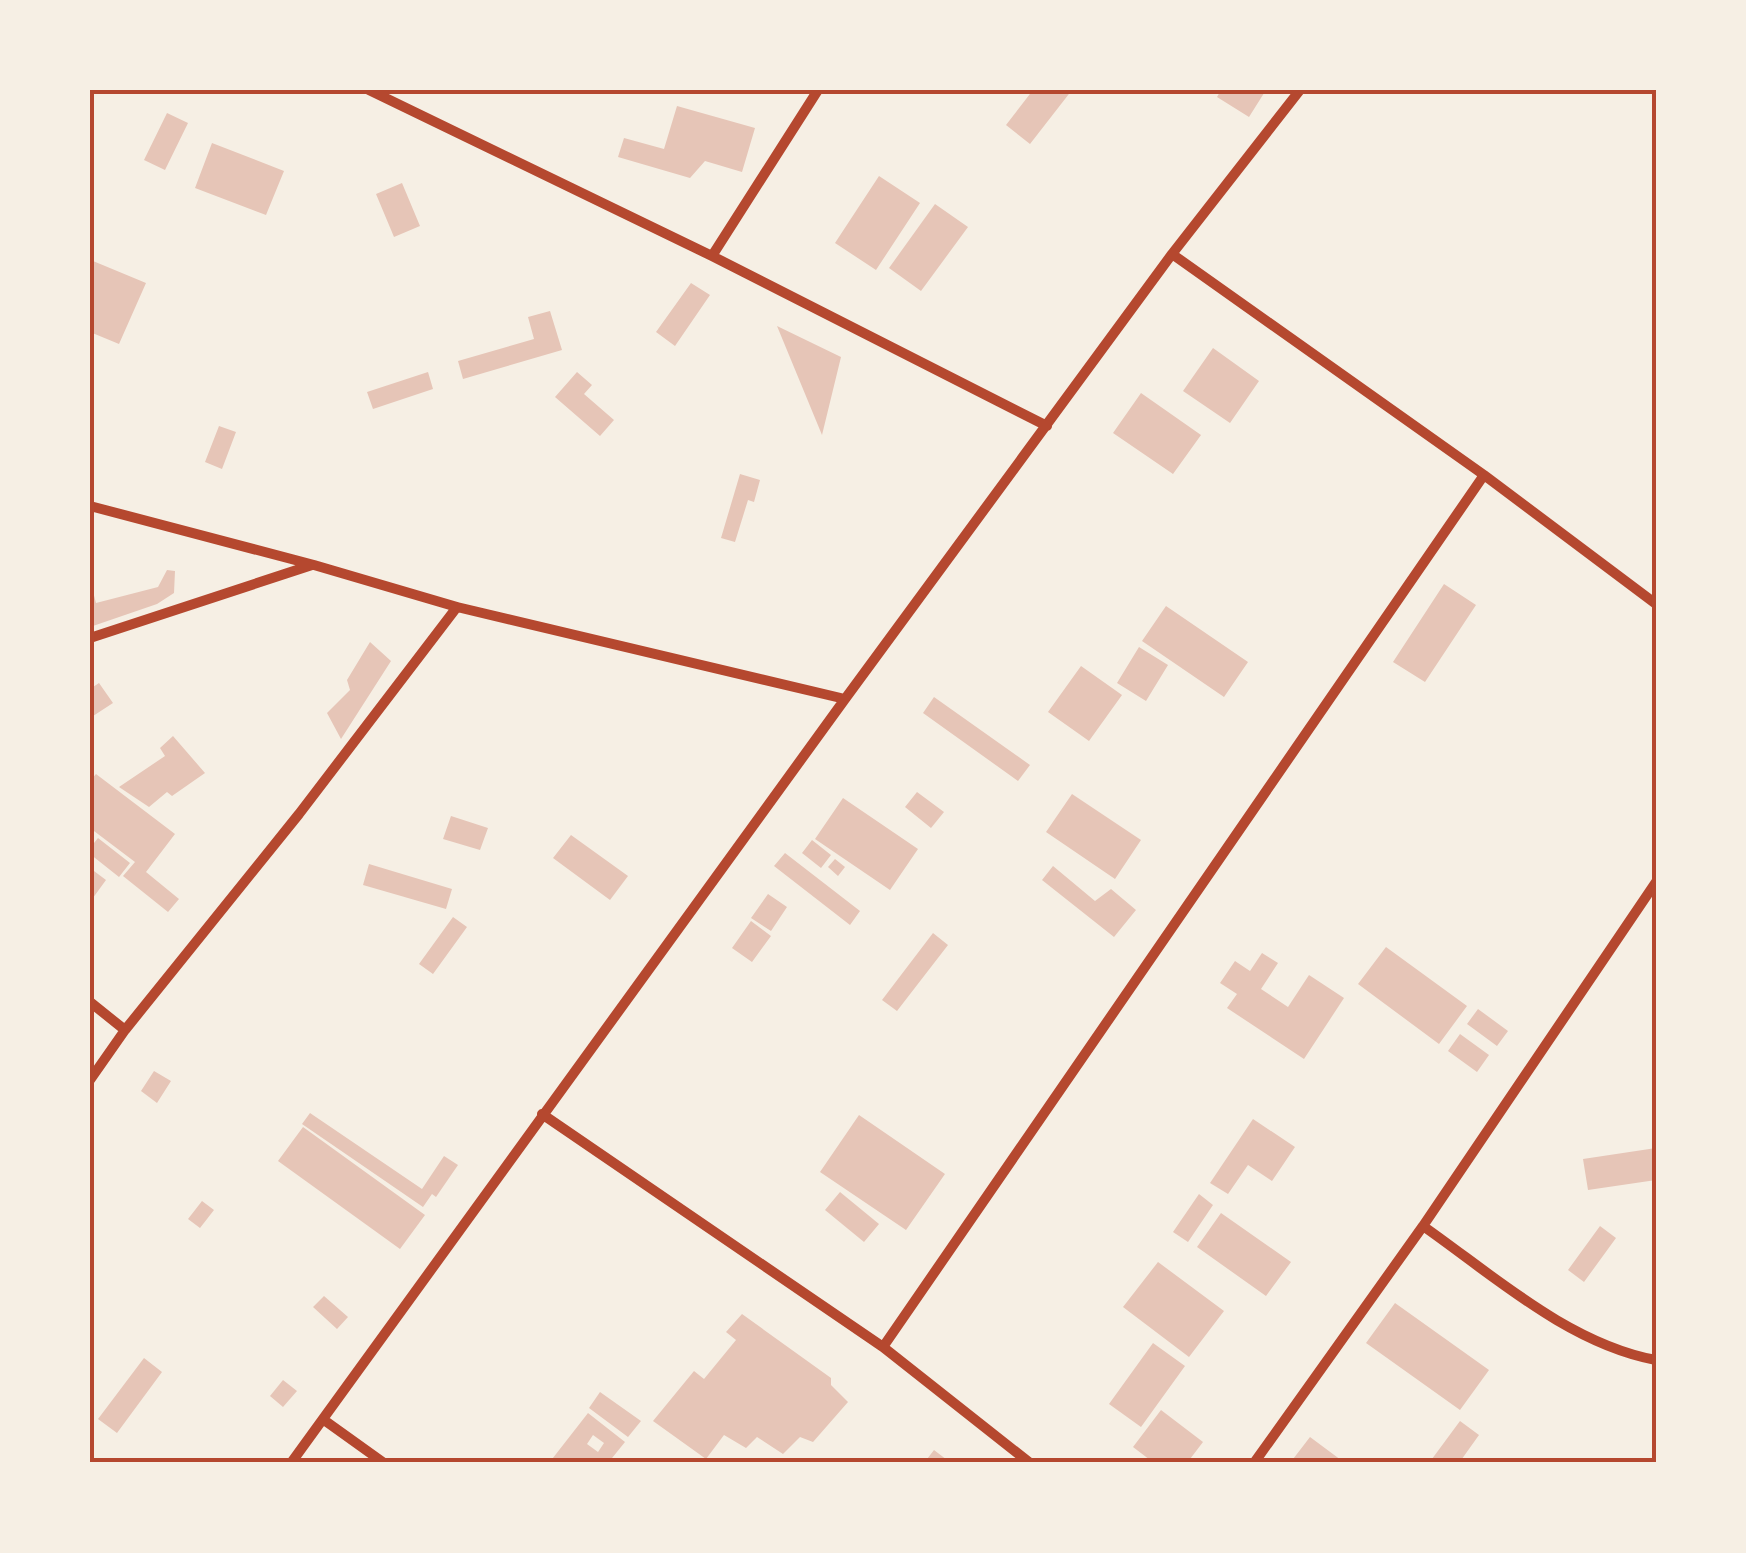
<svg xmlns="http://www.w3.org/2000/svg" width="1746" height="1553" font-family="Lato,sans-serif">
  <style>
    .building { fill: #e6c5b7; fill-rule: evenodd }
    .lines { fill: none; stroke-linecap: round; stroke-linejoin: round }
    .minor { stroke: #b5482f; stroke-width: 10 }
    .neatline { fill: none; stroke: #b5482f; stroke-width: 4 }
  </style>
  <rect width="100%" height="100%" fill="#f6efe4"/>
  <!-- building -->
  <path class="building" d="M 1033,90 L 1072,90 L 1030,144 L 1006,125 Z
    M 1221,90 L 1266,90 L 1249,117 L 1217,97 Z
    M 677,106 L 755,128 L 742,172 L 705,161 L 690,178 L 618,157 L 624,138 L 664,149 Z
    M 167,113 L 188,123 L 165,170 L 144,160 Z
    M 212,143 L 284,171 L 266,215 L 195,188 Z
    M 879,176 L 920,203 L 876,270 L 835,243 Z
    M 402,183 L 420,226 L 394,237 L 376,194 Z
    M 935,204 L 968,227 L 921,291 L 889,268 Z
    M 93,261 L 146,283 L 119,344 L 90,332 L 90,267 Z
    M 691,283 L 710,295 L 675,346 L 656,332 Z
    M 550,311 L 562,350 L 463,379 L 458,361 L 534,339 L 528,317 Z
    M 777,326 L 841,357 L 822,435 Z
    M 1213,348 L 1259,381 L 1230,423 L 1183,391 Z
    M 428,372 L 433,389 L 373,409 L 367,392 Z
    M 577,372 L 592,385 L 584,394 L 614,420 L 600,436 L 555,397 Z
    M 1141,393 L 1201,435 L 1173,474 L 1113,433 Z
    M 219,426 L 236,432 L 222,469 L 205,462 Z
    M 740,474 L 760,480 L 754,502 L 748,500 L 735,542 L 721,538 Z
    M 167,570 L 175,571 L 174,593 L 157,604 L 90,627 L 90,580 L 96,603 L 158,587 Z
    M 1444,584 L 1476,605 L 1425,682 L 1393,662 Z
    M 1166,606 L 1248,662 L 1224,697 L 1142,641 Z
    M 370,642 L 391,661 L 341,739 L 327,713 L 350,690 L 347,680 Z
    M 1139,647 L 1168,665 L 1146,701 L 1117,683 Z
    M 1081,666 L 1122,695 L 1089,741 L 1048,712 Z
    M 99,683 L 113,703 L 90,718 L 90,689 Z
    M 934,697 L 1030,765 L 1018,781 L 923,713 Z
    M 173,736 L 205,773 L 172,796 L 167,792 L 149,807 L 119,787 L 165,756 L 160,748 Z
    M 96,774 L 175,834 L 146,872 L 179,899 L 168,912 L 123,876 L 135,862 L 90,828 L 90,781 Z
    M 917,792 L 944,812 L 931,828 L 905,807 Z
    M 1072,794 L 1141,840 L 1115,879 L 1046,832 Z
    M 843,798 L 918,849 L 890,890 L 815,839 Z
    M 451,816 L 488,828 L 480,850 L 443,839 Z
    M 571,835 L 628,876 L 610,900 L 553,858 Z
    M 98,838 L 130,863 L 119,877 L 90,854 L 90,848 Z
    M 812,840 L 831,855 L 821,868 L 802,853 Z
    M 785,853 L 860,911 L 850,925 L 774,866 Z
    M 835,859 L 845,867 L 838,876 L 828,867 Z
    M 369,864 L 452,889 L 446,909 L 363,885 Z
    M 1053,866 L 1095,901 L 1111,889 L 1136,910 L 1114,937 L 1042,880 Z
    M 90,868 L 106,880 L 90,902 Z
    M 768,894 L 787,907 L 771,931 L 751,918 Z
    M 453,917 L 467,927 L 433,974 L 419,964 Z
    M 751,921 L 771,936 L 752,962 L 732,948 Z
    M 933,933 L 948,945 L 897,1011 L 882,1000 Z
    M 1386,947 L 1467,1006 L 1439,1044 L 1358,984 Z
    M 1262,953 L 1278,963 L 1261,989 L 1288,1007 L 1309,975 L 1344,998 L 1304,1059 L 1227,1008 L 1237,994 L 1220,983 L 1235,961 L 1250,971 Z
    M 1478,1009 L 1508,1031 L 1497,1046 L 1467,1024 Z
    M 1460,1034 L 1489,1055 L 1477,1072 L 1448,1051 Z
    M 154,1071 L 171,1081 L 157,1103 L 141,1091 Z
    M 310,1113 L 422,1189 L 444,1156 L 458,1165 L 436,1197 L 432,1194 L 423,1207 L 302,1124 Z
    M 859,1115 L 945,1174 L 906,1230 L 820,1172 Z
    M 1253,1119 L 1295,1147 L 1272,1181 L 1248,1165 L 1228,1194 L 1210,1183 Z
    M 303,1127 L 425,1215 L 400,1249 L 278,1161 Z
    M 1656,1148 L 1656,1180 L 1588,1190 L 1583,1159 Z
    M 840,1192 L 879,1224 L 864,1242 L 825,1210 Z
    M 1199,1194 L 1213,1205 L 1188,1242 L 1173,1232 Z
    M 202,1201 L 214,1210 L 200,1228 L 188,1219 Z
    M 1221,1213 L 1291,1262 L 1266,1296 L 1197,1247 Z
    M 1600,1226 L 1616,1238 L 1584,1282 L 1568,1270 Z
    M 1158,1262 L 1224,1311 L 1189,1357 L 1123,1307 Z
    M 324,1296 L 348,1317 L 337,1329 L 313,1307 Z
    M 1395,1303 L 1489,1370 L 1460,1410 L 1366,1343 Z
    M 742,1314 L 831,1378 L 831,1385 L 848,1402 L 813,1442 L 800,1437 L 783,1454 L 757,1437 L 746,1448 L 724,1435 L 706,1459 L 653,1421 L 694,1371 L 704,1379 L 736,1340 L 726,1332 Z
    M 1153,1343 L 1185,1366 L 1141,1427 L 1109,1404 Z
    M 144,1358 L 162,1372 L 117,1433 L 98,1419 Z
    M 283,1380 L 297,1391 L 283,1407 L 270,1396 Z
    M 600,1392 L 641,1421 L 628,1437 L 589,1408 Z
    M 1161,1410 L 1203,1442 L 1187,1463 L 1154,1463 L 1133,1447 Z
    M 588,1413 L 625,1442 L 608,1463 L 549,1463 ZM 593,1435 L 604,1443 L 598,1452 L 587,1444 Z
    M 1460,1421 L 1479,1435 L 1459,1463 L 1429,1463 Z
    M 1310,1437 L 1345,1463 L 1290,1463 Z
    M 934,1450 L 951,1463 L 924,1463 Z"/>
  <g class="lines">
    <!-- minor -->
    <path class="minor" d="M 369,90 L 712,256 L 1047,426
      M 1172,254 L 1484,475 L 1656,604
      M 712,256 L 818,90
      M 90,506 L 314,565 L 457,607 L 845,699
      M 90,638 L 312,565
      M 90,1002 L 125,1030
      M 90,1080 L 125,1030 L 299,814 L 457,607
      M 542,1114 L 883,1347 L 1030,1463
      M 1423,1226 C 1493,1275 1569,1344 1656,1360
      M 883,1347 L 1484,475
      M 324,1420 L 384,1463
      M 291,1463 L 845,699 L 1172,254 L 1300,90
      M 1254,1463 L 1423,1226 L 1656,882"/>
  </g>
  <!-- border -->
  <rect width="1746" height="1553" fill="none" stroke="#f6efe4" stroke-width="185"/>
  <rect x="92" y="92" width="1562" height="1368" class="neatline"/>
</svg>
